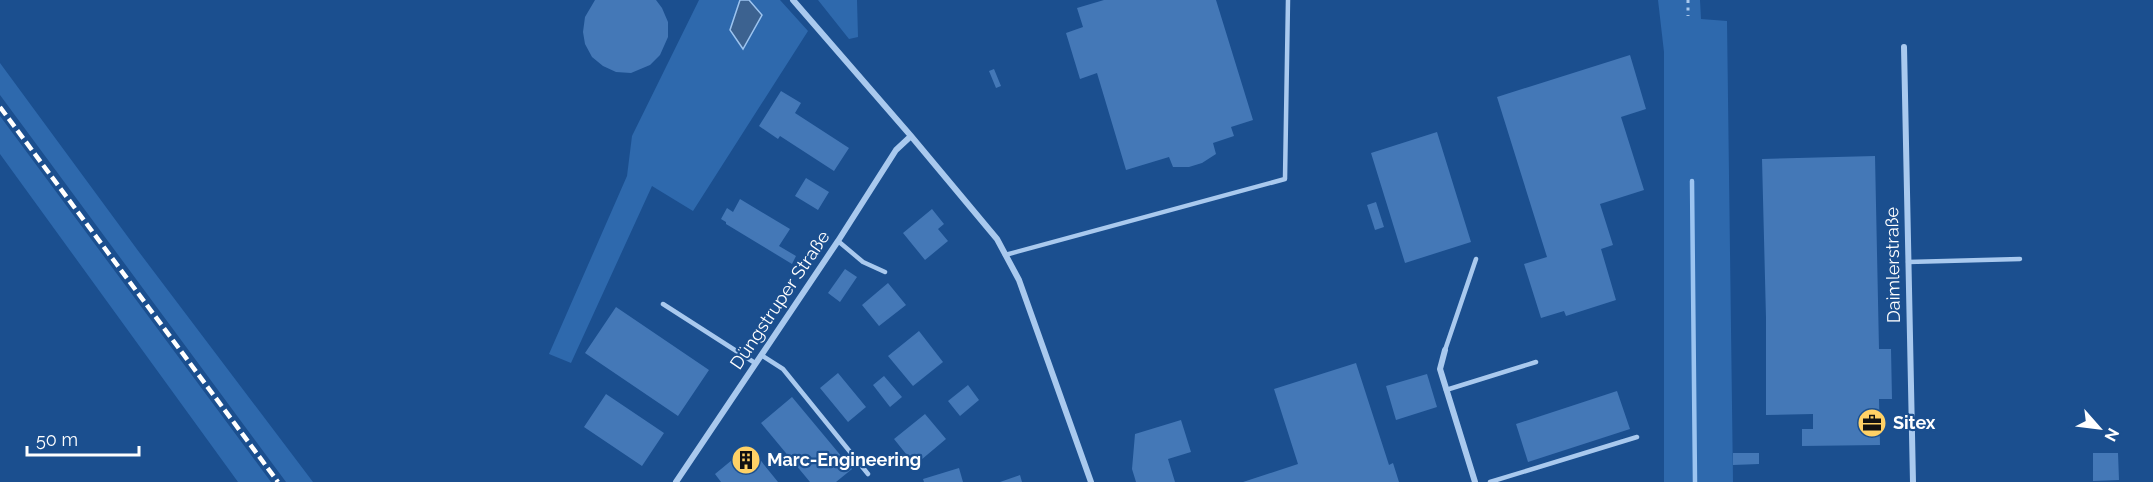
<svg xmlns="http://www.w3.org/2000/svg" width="2153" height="482" font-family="Raleway,sans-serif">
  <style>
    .green { fill: #2e69ad }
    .water { fill: #3c6290; stroke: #9cc4f0; stroke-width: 1.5 }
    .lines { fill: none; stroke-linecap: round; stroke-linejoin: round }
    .stream { stroke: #9cc4f0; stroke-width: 4.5 }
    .building { fill: #4478b7 }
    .path { stroke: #a9c9ee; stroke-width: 3; stroke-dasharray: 3 4.5; stroke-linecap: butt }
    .lane { stroke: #a9c9ee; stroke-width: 4.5 }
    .street { stroke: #a9c9ee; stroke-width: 6 }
    .rail { stroke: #fff; stroke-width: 4.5; stroke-dasharray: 10 4.5; stroke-linecap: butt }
    .labels { text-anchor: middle; stroke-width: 4.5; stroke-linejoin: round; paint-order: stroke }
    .street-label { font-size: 18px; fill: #fff; stroke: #1b4f8f }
    .poi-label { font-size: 18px; font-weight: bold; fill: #fff; stroke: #1b4f8f; text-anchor: start }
  </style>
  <rect width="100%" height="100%" fill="#1b4f8f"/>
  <!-- green -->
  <path class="green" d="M 699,0 L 780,0 L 808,31 L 693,211 L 652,186 L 571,363 L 549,354 L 627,176 L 632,136 Z
    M 818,0 L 857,0 L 858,37 L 849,39 Z
    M 1658,0 L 1700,0 L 1701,19 L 1727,21 L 1733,482 L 1664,482 L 1664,52 Z
    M 0,63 L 139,252 L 313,482 L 286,482 L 0,95 Z
    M 0,116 L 271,482 L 238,482 L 0,154 Z"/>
  <!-- water -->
  <path class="water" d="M 740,0 L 749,0 L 762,15 L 743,49 L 730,30 Z"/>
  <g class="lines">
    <!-- stream -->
    <path class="stream" d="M 1692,181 L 1695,482"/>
  </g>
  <!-- building -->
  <path class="building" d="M 595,0 L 656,0 L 662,8 L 668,22 L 668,37 L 660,55 L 650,65 L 631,73 L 616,72 L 603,66 L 592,57 L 585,44 L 583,32 L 585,17 Z
    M 1104,0 L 1216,0 L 1253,120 L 1231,127 L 1234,136 L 1213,143 L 1216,154 L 1202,163 L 1189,167 L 1173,167 L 1169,157 L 1126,170 L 1097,73 L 1080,79 L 1066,33 L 1083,27 L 1077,8 Z
    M 1630,55 L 1646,109 L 1621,117 L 1644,190 L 1600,204 L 1613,245 L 1601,249 L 1616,300 L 1566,316 L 1564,311 L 1541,318 L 1524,264 L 1547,257 L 1497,97 Z
    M 994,69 L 1001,86 L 996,88 L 989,71 Z
    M 781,91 L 801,103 L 795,113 L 849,148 L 834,171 L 780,136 L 778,139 L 759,126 Z
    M 1437,132 L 1471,242 L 1405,263 L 1371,153 Z
    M 1875,156 L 1879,349 L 1891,349 L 1892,399 L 1879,399 L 1880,445 L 1802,446 L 1802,429 L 1813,429 L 1813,414 L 1766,415 L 1766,318 L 1762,159 Z
    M 806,178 L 829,192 L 818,210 L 795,196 Z
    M 740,199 L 790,229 L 779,246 L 796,256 L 792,264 L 726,224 L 726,222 L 721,219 L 727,208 L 733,212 Z
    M 1376,202 L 1384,227 L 1375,230 L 1367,205 Z
    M 932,209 L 944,224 L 938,229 L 948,241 L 925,260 L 903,233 Z
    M 845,269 L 857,277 L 840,302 L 828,293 Z
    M 888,283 L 906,305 L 879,326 L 862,305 Z
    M 616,307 L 709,370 L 678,416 L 585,353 Z
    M 919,331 L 943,362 L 913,386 L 888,356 Z
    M 1356,363 L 1389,465 L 1393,463 L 1399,482 L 1243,482 L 1298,464 L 1274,389 Z
    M 838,373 L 866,407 L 848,422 L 820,388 Z
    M 1427,374 L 1437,407 L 1396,420 L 1386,386 Z
    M 884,376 L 902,397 L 890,407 L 873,385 Z
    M 968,385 L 979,400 L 960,416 L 948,401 Z
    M 1617,391 L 1630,429 L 1528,462 L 1516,424 Z
    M 606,394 L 664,433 L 642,466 L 584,427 Z
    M 792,397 L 852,469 L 836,482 L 810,482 L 761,423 Z
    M 925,414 L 946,439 L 915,465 L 894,439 Z
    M 1181,420 L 1191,452 L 1168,459 L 1175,482 L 1136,482 L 1132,469 L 1135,434 Z
    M 749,446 L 778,482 L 721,482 L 715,474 Z
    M 1733,453 L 1759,453 L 1759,464 L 1733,465 Z
    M 2093,453 L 2118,453 L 2119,480 L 2093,481 Z
    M 959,468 L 963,482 L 924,482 L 923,479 Z
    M 1020,475 L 1022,482 L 1000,482 Z"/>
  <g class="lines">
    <!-- path -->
    <path class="path" d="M 1688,0 L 1688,16"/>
    <!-- lane -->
    <path class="lane" d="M 838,241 L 863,262 L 885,272
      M 1005,255 L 1285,179 L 1288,0
      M 1908,262 L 2020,259
      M 663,304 L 755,363
      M 1445,350 L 1476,259
      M 761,355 L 783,369 L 868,474
      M 1446,390 L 1536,362
      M 1490,482 L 1637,437"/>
    <!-- street -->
    <path class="street" d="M 793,0 L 911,136 L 997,239 L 1019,280 L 1091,482
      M 1904,47 L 1913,482
      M 1445,350 L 1440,369 L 1475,482
      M 676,482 L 838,241 L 896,150 L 911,136"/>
    <!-- rail -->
    <path class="rail" d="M 0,107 L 278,482"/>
  </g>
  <!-- icons -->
  <defs>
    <g id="office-disc" transform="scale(1.5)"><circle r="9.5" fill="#ffd166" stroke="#1b4f8f"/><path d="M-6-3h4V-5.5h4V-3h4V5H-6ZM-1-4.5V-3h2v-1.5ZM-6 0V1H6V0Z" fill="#111"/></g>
    <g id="building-disc" transform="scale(1.5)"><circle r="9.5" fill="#ffd166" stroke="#1b4f8f"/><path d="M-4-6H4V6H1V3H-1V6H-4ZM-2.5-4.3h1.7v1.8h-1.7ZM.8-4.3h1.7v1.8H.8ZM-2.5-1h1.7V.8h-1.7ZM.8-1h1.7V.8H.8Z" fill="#111"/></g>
  </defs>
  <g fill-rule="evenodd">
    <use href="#office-disc" x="1872" y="423"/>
    <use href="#building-disc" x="746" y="460"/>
  </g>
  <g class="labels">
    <!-- street labels -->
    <g class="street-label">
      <text transform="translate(1893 265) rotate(-91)" y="6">Daimlerstraße</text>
      <text transform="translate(780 300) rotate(-56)" y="6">Düngstruper Straße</text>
    </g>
    <!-- poi labels -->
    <g class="poi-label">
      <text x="1893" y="429">Sitex</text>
      <text x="767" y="466">Marc-Engineering</text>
    </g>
  </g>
  <!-- north arrow -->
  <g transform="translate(2099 428) rotate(118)" stroke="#1b4f8f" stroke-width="4.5" paint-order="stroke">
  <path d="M0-4.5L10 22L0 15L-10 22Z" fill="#ffffff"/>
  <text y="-9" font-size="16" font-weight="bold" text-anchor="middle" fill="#ffffff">N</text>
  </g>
  <!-- scale -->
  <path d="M27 446v9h112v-9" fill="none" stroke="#ffffff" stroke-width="3"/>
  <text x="36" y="446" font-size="18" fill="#ffffff" stroke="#1b4f8f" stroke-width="4.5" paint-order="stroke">50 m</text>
</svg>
